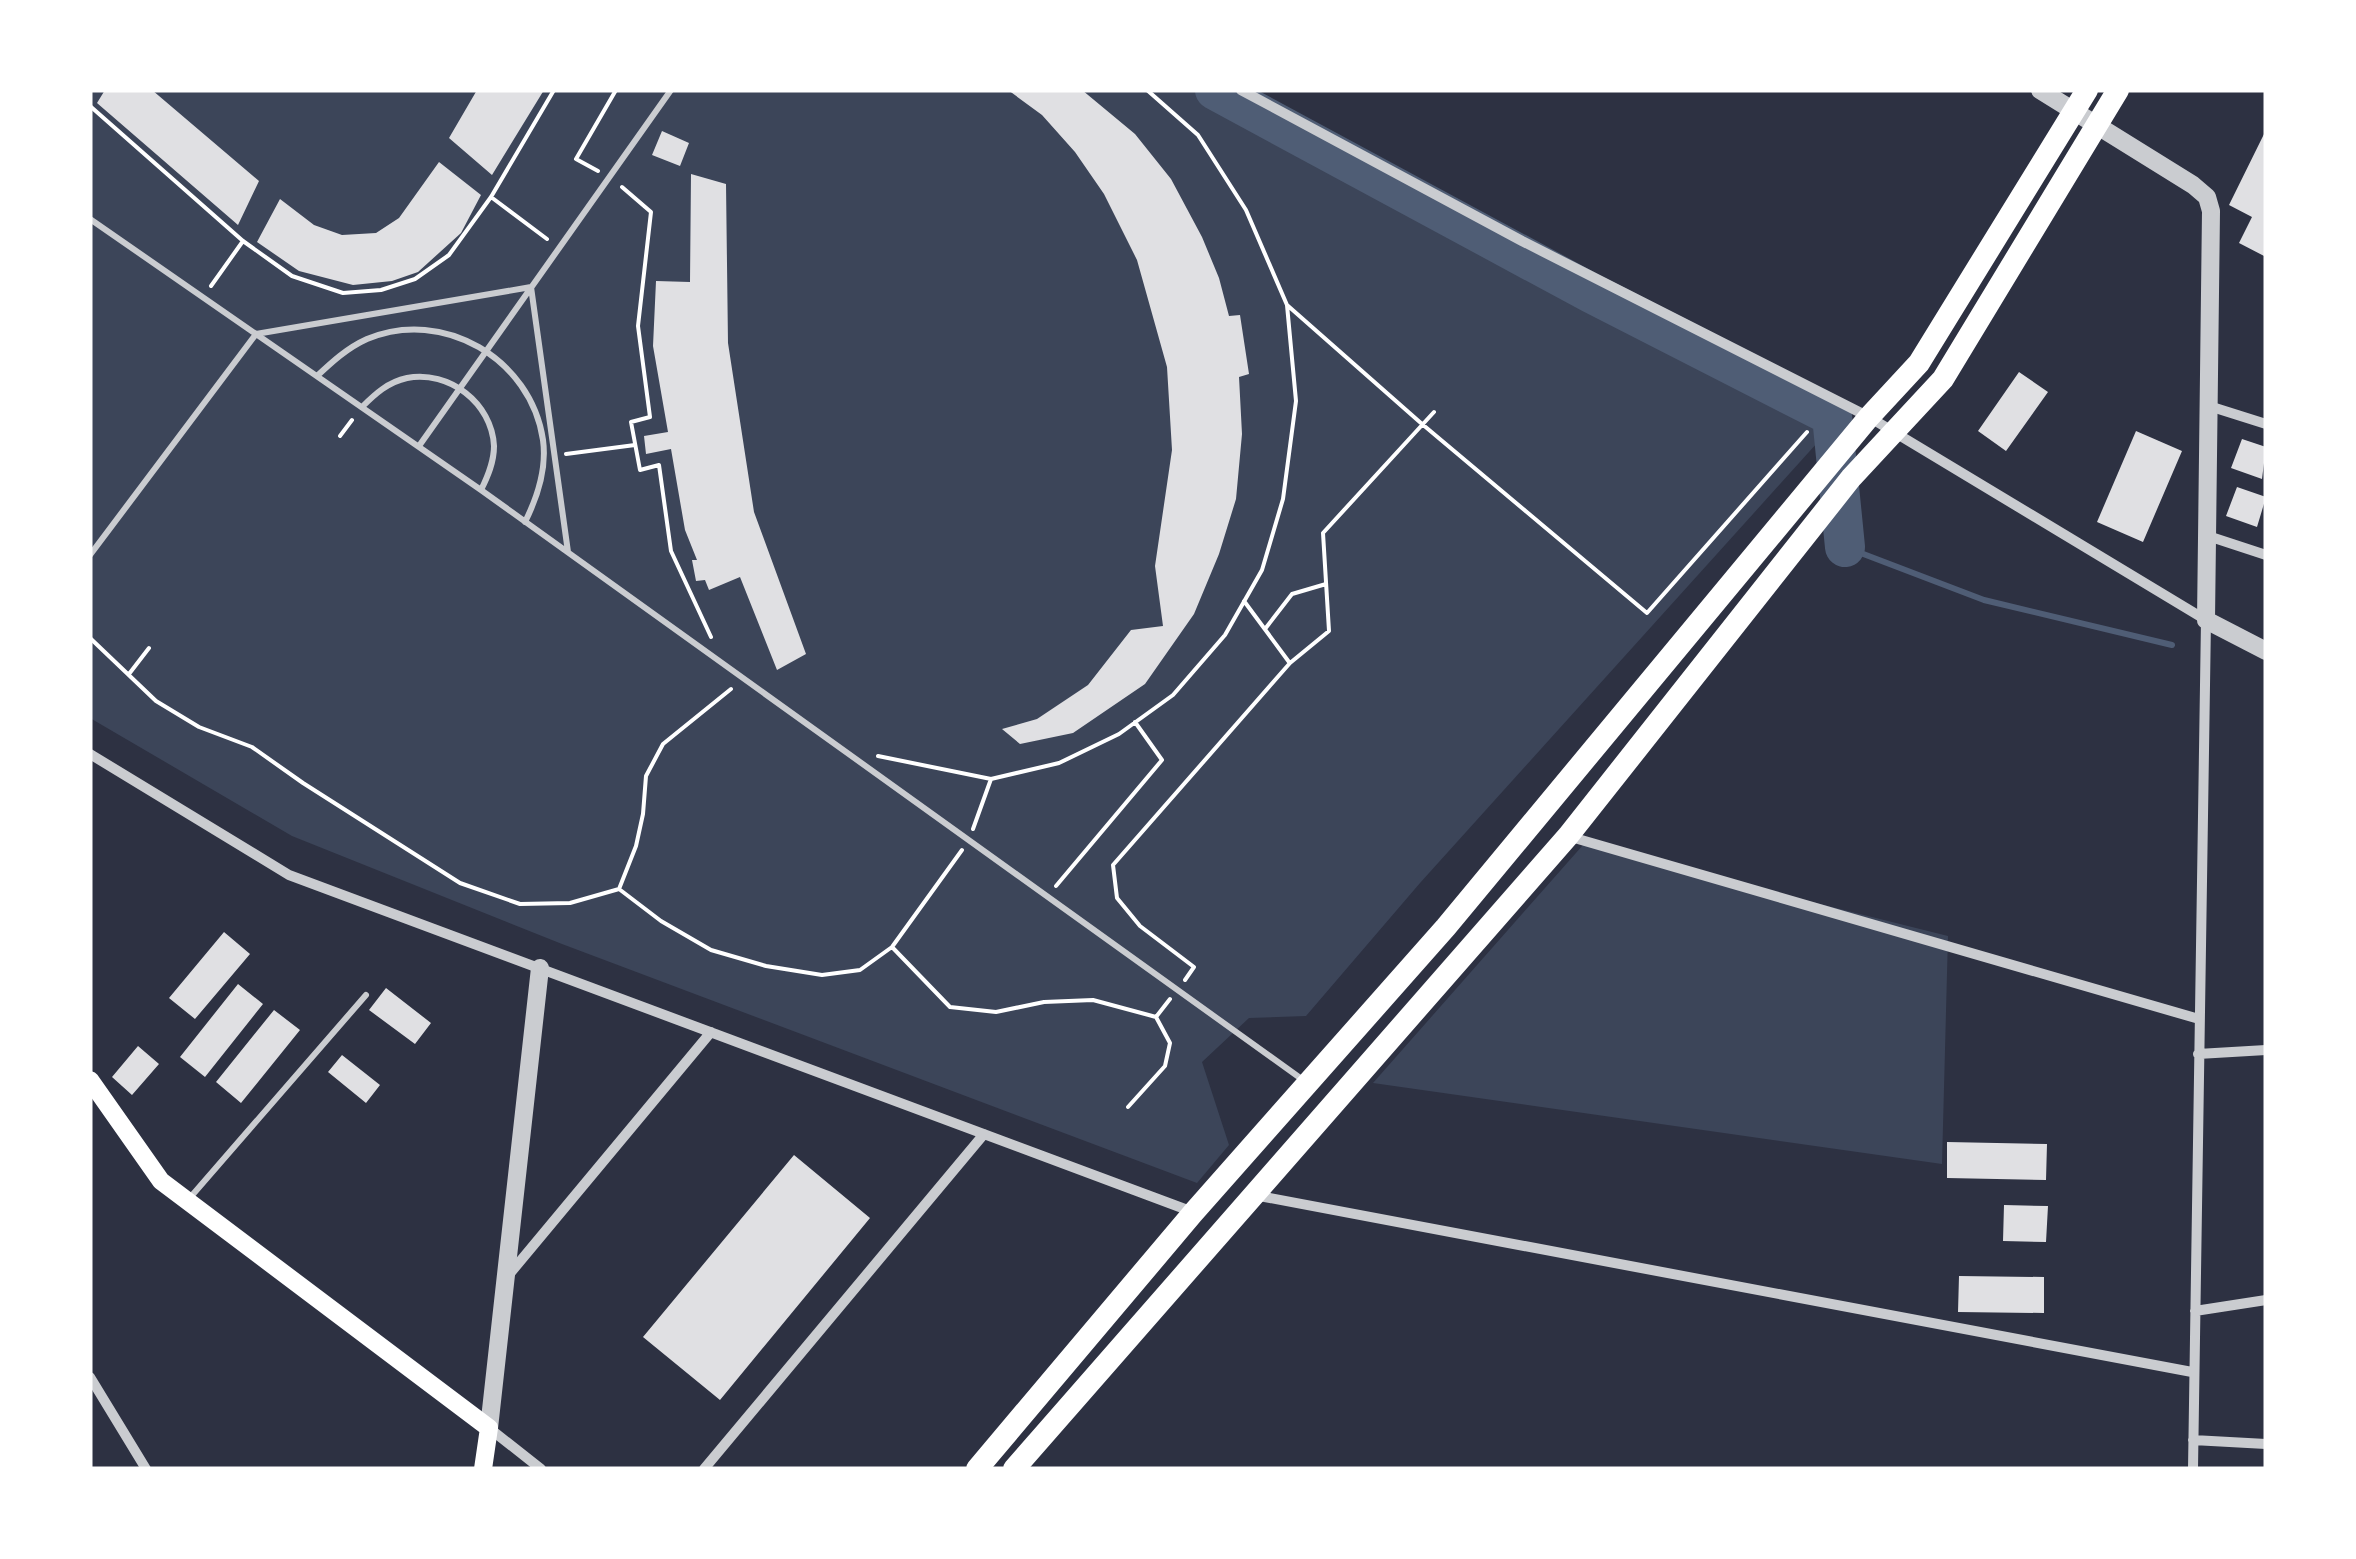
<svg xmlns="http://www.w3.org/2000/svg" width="2356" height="1559" font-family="'Open Sans',sans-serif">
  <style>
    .green { fill: #3c4559 }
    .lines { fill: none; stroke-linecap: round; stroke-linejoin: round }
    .stream { stroke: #4f5d75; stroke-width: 6 }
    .river { stroke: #4f5d75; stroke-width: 40 }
    .building { fill: #e0e0e3 }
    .path { stroke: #fff; stroke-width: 4 }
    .service { stroke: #caccd0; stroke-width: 6 }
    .minor { stroke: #caccd0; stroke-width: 10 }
    .tertiary { stroke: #caccd0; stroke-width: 18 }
    .secondary { stroke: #fff; stroke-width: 18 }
    .trunk { stroke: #fff; stroke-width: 22 }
  </style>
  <rect width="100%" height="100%" fill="#2d3142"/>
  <!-- green -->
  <path class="green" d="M 90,90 L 1207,90 L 1820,417 L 1827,432 L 1420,883 L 1306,1016 L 1249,1018 L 1202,1062 L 1229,1145 L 1197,1183 L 562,944 L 292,836 L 90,718 Z
    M 1583,845 L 1948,936 L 1942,1164 L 1373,1083 Z"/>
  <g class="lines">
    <!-- stream -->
    <path class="stream" d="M 1845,547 L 1984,600 L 2172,645"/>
    <!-- river -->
    <path class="river" d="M 1215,90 L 1591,293 L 1832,416 L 1845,547"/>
  </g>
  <!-- building -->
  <path class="building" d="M 105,90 L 152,90 L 259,181 L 238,225 L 97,103 Z
    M 477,90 L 544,90 L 492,175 L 449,138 Z
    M 1008,90 L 1082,90 L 1135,134 L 1171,179 L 1202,237 L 1219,278 L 1229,316 L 1240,315 L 1249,374 L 1239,377 L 1242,434 L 1236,499 L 1219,554 L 1194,614 L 1145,684 L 1073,733 L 1020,744 L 1002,729 L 1037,719 L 1088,685 L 1131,630 L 1163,626 L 1155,566 L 1172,450 L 1167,367 L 1137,260 L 1104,194 L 1075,152 L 1042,115 Z
    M 2266,130 L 2266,257 L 2239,243 L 2252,217 L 2229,205 Z
    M 662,131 L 689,143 L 680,166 L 652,155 Z
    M 439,162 L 481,195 L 461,233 L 418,272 L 392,281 L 353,285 L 299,271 L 257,242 L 280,199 L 314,225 L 342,235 L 376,233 L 399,218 Z
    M 691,174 L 726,184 L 728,343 L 754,512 L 806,654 L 777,670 L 740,577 L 709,590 L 705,580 L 696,581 L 692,560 L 697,560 L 685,530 L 671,449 L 646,454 L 644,436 L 668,432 L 653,346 L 656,281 L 690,282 Z
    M 2019,372 L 2048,392 L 2006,451 L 1978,431 Z
    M 2136,431 L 2182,451 L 2143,542 L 2097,522 Z
    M 2242,439 L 2266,447 L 2262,479 L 2231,468 Z
    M 2237,487 L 2266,497 L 2257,527 L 2226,516 Z
    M 224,932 L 250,954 L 195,1019 L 169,998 Z
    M 238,984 L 263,1004 L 205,1077 L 180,1057 Z
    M 386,988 L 431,1023 L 415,1044 L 369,1010 Z
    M 274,1010 L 300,1030 L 241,1103 L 216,1082 Z
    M 138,1046 L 159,1064 L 132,1095 L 112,1077 Z
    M 342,1055 L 380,1085 L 366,1103 L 328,1072 Z
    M 1947,1142 L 2047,1144 L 2046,1180 L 1947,1178 Z
    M 794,1155 L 870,1218 L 720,1400 L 643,1337 Z
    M 2004,1205 L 2048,1206 L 2046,1242 L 2003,1241 Z
    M 1959,1276 L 2044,1277 L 2044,1313 L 1958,1312 Z"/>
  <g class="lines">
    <!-- path -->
    <path class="path" d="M 90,106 L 243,241 L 292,276 L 343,293 L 381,290 L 415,279 L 449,255 L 491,197 L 554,90
      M 598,171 L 576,159 L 616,90
      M 622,187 L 651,212 L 638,326 L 650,417 L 631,422 L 640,470 L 659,465 L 671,551 L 711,637
      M 491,197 L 547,239
      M 211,286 L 243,241
      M 1287,305 L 1422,424 L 1647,613 L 1807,432
      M 340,436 L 352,420
      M 566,454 L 635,445
      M 1244,601 L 1289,662
      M 1265,629 L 1292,594 L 1326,584
      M 90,638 L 156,701 L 199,727 L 252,747 L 303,783 L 460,883 L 520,904 L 570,903 L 619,889 L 661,921 L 711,950 L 766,966 L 822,975 L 860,970 L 892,947 L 962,850
      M 129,674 L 149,648
      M 878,756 L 991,779
      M 973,829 L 991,779 L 1059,763 L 1119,734 L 1173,695 L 1225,635 L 1262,570 L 1283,499 L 1296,401 L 1287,305 L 1246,210 L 1198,135 L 1147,90
      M 1056,886 L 1162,760 L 1135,722
      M 619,889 L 636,846 L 643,814 L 646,776 L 663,744 L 731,689
      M 892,947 L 950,1007 L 996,1012 L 1044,1002 L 1093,1000 L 1156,1017 L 1170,999
      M 1185,980 L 1194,967 L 1140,926 L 1117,898 L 1113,865 L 1290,663 L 1329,631 L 1323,533 L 1434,412
      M 1128,1107 L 1165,1066 L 1170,1043 L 1156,1017"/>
    <!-- service -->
    <path class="service" d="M 90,219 L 481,490 L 1303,1080
      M 317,376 C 332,362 347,348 367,339 C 443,307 531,359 543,440 C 547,469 538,496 525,522
      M 362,407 C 375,394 388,382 407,378 C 449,370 492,403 494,446 C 494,462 488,476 481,490
      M 419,446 L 671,90
      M 90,555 L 256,334 L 531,287 L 568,552
      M 188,1200 L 366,995"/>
    <!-- minor -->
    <path class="minor" d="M 1241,90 L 1522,241 L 1869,417 L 2206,620 L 2193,1469
      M 2209,406 L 2266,424
      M 2205,535 L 2266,555
      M 90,754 L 289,875 L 1193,1212
      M 1571,837 L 2199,1019
      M 2198,1054 L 2266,1050
      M 1254,1195 L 2192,1372
      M 507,1277 L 711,1032
      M 2195,1311 L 2266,1300
      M 90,1377 L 146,1469
      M 489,1428 L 541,1469
      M 2193,1440 L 2266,1444
      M 704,1469 L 984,1134"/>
    <!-- tertiary -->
    <path class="tertiary" d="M 2040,90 L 2193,185 L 2207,197 L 2211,211 L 2206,620 L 2266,651
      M 489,1428 L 540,968"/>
    <!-- secondary -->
    <path class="secondary" d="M 90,1080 L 161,1181 L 489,1428 L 483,1469"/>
    <!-- trunk -->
    <path class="trunk" d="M 977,1469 L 1193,1213 L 1446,927 L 1869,417 L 1919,363 L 2087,90
      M 1014,1469 L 1568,836 L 1851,478 L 1943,379 L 2118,90"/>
  </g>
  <!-- border -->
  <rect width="2356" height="1559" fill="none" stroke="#ffffff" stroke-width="185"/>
</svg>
